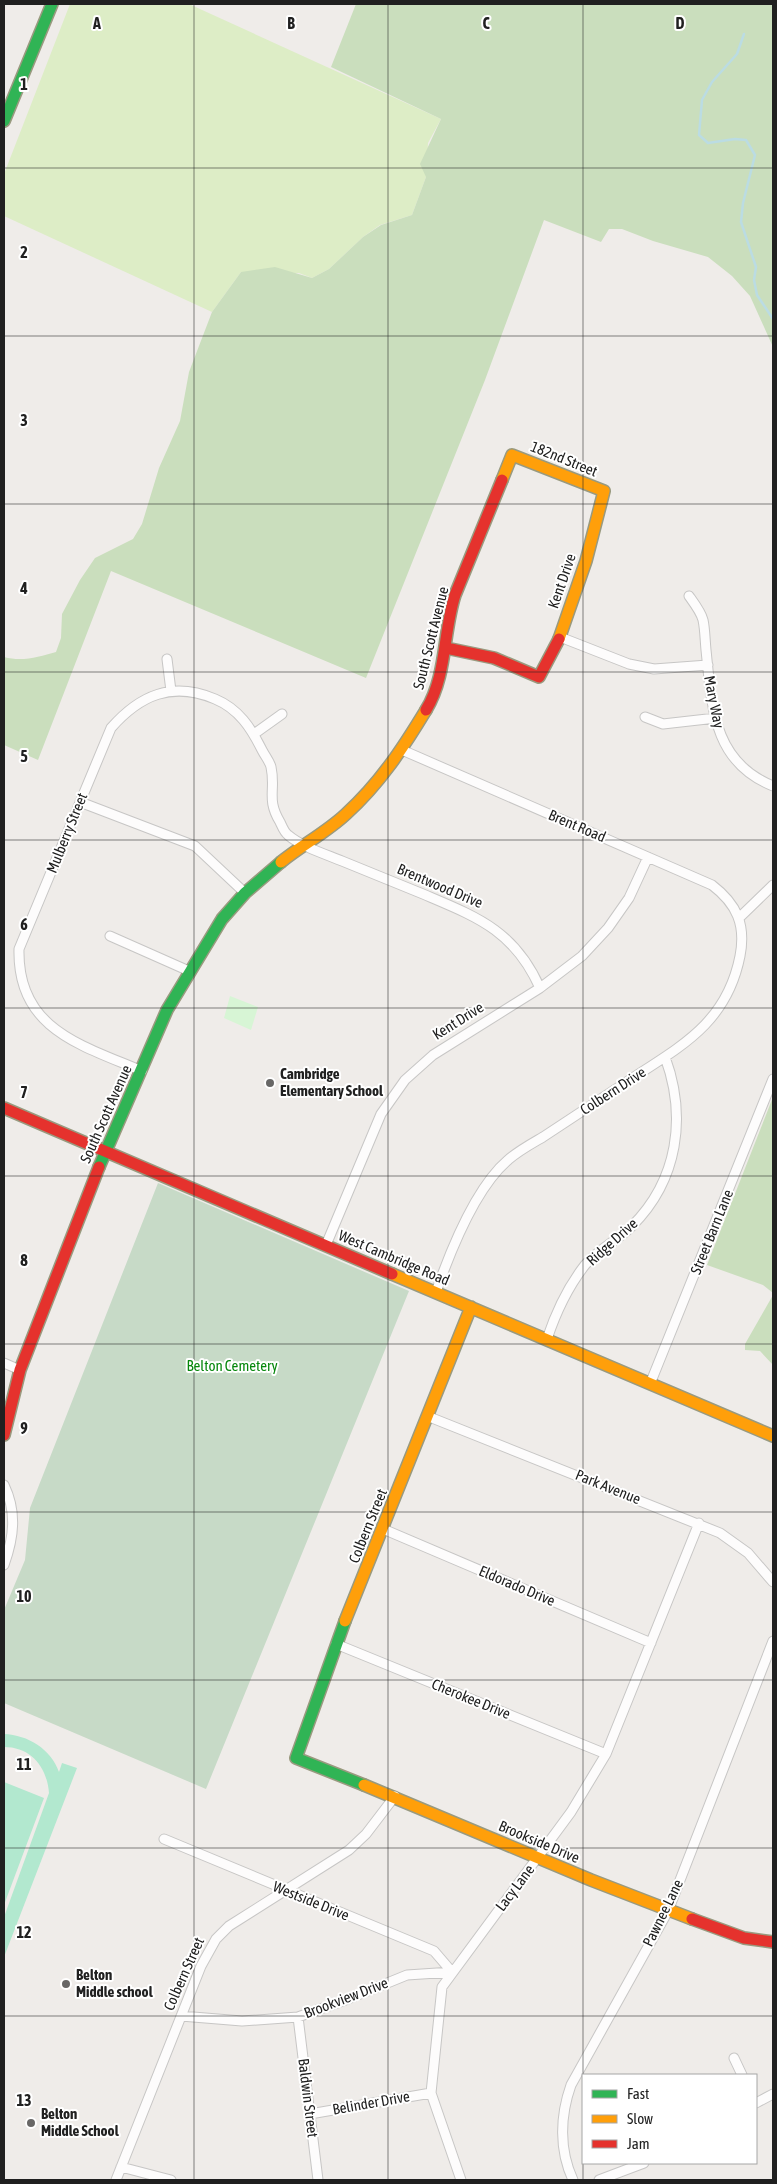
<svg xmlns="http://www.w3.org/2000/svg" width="777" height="2184" font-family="'Asap Condensed',sans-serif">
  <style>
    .grass { fill: #ddedc6 }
    .forest { fill: #cadebd }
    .cemetery { fill: #c7dac7 }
    .park { fill: #d7f5d5 }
    .pitch { fill: #b2e8cf }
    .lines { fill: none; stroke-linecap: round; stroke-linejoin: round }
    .stream { stroke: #bbdce3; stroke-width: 2.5 }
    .street-casing { stroke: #c7c6c5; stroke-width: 11 }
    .fast-casing { stroke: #999a7f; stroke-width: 14 }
    .slow-casing { stroke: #999a7f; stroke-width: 14 }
    .jam-casing { stroke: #999a7f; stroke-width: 14 }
    .street { stroke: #fdfcfc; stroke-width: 9 }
    .fast { stroke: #30b455; stroke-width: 11 }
    .slow { stroke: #ff9f0a; stroke-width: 11 }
    .jam { stroke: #e5322d; stroke-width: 11 }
    .grid { fill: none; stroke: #202020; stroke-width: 1; stroke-opacity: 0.55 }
    .poi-dot { fill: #686766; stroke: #fff; stroke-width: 2 }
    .labels { text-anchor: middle; stroke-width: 4; stroke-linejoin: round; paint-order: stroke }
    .street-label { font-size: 15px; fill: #202020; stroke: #fff }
    .poi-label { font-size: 15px; font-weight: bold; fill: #202020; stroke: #fff; text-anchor: start }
    .park-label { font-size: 15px; fill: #06870c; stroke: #fff }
    .grid-label { font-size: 16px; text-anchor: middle; font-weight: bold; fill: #202020; stroke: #fff; stroke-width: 4; stroke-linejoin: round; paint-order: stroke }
  </style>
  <rect width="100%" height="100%" fill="#efece9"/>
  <!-- grass -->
  <path class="grass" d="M 70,4 L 189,4 L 441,119 L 428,143 L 426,177 L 412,215 L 380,225 L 363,237 L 329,269 L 312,278 L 299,273 L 241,272 L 212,312 L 4,216 L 4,174 Z"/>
  <!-- forest -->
  <path class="forest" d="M 356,4 L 773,4 L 773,347 L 750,296 L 732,276 L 708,257 L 653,241 L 622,229 L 609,229 L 601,242 L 544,220 L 485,380 L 366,678 L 111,571 L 38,760 L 4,745 L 4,657 C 22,662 39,657 56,652 L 61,638 L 62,614 L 80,580 L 95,558 L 133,539 L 142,524 L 159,468 L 180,421 L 189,372 L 212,312 L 241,272 L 275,267 L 312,278 L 329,269 L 363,237 L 381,225 L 412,215 L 426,177 L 420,164 L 441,119 L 331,67 Z
    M 773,1097 L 773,1293 L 763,1285 L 707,1265 Z
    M 773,1295 L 773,1365 L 760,1351 L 745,1350 L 745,1344 Z"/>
  <!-- cemetery -->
  <path class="cemetery" d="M 158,1183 L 409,1291 L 206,1789 L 4,1703 L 4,1610 L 25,1560 L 30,1508 Z"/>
  <!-- park -->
  <path class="park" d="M 230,996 L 258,1007 L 251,1030 L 224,1018 Z"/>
  <!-- pitch -->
  <path class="pitch" d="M 4,1734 C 28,1735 51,1749 59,1772 L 62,1763 L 77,1768 L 4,1957 L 4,1917 L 49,1793 C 47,1767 31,1747 4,1747 Z
    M 4,1782 L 44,1798 L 4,1905 Z"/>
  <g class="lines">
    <!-- stream -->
    <path class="stream" d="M 744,34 L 737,54 L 712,82 L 702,100 L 699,135 L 708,143 L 735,139 L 746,140 L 755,155 L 743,203 L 741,222 L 756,267 L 754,280 L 757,295 L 773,319"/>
    <!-- street casing -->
    <g class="street-casing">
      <path id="street" d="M 689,596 C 694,603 701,612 703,620 C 705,629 705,640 706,650 C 712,707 713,762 773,786
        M 560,637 L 629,664 L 654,669 L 708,665
        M 167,659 L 171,691
        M 645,717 L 663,724 L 716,718
        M 254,734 L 282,714
        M 402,750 L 712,885 C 737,904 746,925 740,956 C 727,1022 683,1045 631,1079 C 602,1098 572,1118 543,1137 C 531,1144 518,1151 508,1160 C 475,1188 450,1252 436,1292
        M 80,802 L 195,846 L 245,893
        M 740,917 L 773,885
        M 110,936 L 189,971
        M 142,1071 C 81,1045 17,1029 19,949 L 111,728 C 140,695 172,681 215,699 C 239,709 251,728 262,750 C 265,756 270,762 271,767 C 276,790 266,799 280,822 C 282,826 284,832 288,835 C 302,847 325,854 342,861 C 369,872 396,883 423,894 C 477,917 514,930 540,988
        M 326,1245 L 381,1114 L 405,1080 L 433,1055 L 540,988 L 582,956 L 608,928 L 629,898 L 648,857
        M 547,1339 C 556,1312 567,1288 585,1265 C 598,1249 617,1241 632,1226 C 678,1180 687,1117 665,1057
        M 4,1363 L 20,1370
        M 650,1384 L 773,1079
        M 427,1416 L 720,1533 L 748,1553 L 773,1582
        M 4,1485 C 17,1512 14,1537 4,1565
        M 383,1529 L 651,1643
        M 336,1644 L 606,1754
        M 164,1839 L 434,1951 L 452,1972
        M 181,2016 L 242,2021 L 298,2017 L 348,1999 L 407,1975 L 452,1972
        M 298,2017 L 318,2180
        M 734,2058 L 742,2075
        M 756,2103 L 773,2094
        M 310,2114 L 431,2093
        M 121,2167 L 171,2180
        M 116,2180 L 201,1966 L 216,1939 L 229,1926 L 349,1850 L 366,1834 L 395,1796
        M 461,2180 L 431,2093 L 442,1987 L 571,1812 L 606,1754 L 699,1523
        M 573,2180 C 559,2150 560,2116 571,2085 L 668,1911 L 773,1641
        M 599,2180 L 644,2163"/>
    </g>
    <!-- fast casing -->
    <g class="fast-casing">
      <path id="fast" d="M 4,121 L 52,4
        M 99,1167 L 167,1010 L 222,919 L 245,893 L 281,862
        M 345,1621 L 296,1758 L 364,1785"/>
    </g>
    <!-- slow casing -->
    <g class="slow-casing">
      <path id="slow" d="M 502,480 L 512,455 L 604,491 L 586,561 L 559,639
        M 281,862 C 302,845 327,832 346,814 C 380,783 403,748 426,710
        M 392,1274 L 773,1436
        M 345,1621 L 471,1307
        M 364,1785 L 591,1880 L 692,1919"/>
    </g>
    <!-- jam casing -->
    <g class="jam-casing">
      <path id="jam" d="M 446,648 L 494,658 L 539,677 L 559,639
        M 426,710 C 447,676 443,632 455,595 L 502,480
        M 4,1108 L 392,1274
        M 4,1435 L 20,1370 L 99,1167
        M 692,1919 L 744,1938 L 773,1942"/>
    </g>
    <!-- street -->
    <use href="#street" class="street"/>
    <!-- fast -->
    <use href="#fast" class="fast"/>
    <!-- slow -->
    <use href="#slow" class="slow"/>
    <!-- jam -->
    <use href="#jam" class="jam"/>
  </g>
  <!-- grid -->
  <path class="grid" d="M 194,4 L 194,2180M 388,4 L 388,2180M 583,4 L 583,2180M 4,168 L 773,168M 4,336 L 773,336M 4,504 L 773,504M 4,672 L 773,672M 4,840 L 773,840M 4,1008 L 773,1008M 4,1176 L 773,1176M 4,1344 L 773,1344M 4,1512 L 773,1512M 4,1680 L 773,1680M 4,1848 L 773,1848M 4,2016 L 773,2016"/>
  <!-- markers -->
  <g class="poi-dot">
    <circle cx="270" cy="1083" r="5"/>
    <circle cx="66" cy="1984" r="5"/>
    <circle cx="31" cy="2123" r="5"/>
  </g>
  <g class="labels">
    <!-- street labels -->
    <g class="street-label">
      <text transform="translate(564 459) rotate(22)" y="5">182nd Street</text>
      <text transform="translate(562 581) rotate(-71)" y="5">Kent Drive</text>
      <text transform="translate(431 638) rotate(-76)" y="5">South Scott Avenue</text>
      <text transform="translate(714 702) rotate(79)" y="5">Mary Way</text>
      <text transform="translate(577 826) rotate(23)" y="5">Brent Road</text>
      <text transform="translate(67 833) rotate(-68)" y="5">Mulberry Street</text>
      <text transform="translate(440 886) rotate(23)" y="5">Brentwood Drive</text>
      <text transform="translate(458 1021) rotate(-32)" y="5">Kent Drive</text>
      <text transform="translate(613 1091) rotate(-33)" y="5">Colbern Drive</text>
      <text transform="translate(106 1114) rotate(-66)" y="5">South Scott Avenue</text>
      <text transform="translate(712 1232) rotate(-68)" y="5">Street Barn Lane</text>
      <text transform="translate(612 1242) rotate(-42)" y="5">Ridge Drive</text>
      <text transform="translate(394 1258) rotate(23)" y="5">West Cambridge Road</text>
      <text transform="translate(608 1487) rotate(22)" y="5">Park Avenue</text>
      <text transform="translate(368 1526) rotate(-68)" y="5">Colbern Street</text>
      <text transform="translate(517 1586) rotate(23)" y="5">Eldorado Drive</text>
      <text transform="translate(471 1699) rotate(22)" y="5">Cherokee Drive</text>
      <text transform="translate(539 1842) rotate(23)" y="5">Brookside Drive</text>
      <text transform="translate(515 1888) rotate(-53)" y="5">Lacy Lane</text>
      <text transform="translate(311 1901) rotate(22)" y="5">Westside Drive</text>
      <text transform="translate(663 1913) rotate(-64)" y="5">Pawnee Lane</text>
      <text transform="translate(184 1974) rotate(-66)" y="5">Colbern Street</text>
      <text transform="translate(346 1998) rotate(-21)" y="5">Brookview Drive</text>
      <text transform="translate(308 2098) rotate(83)" y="5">Baldwin Street</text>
      <text transform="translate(371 2103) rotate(-10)" y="5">Belinder Drive</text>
    </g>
    <!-- poi labels -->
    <g class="poi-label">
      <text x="280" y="1079">Cambridge<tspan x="280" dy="17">Elementary School</tspan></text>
      <text x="76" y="1980">Belton<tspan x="76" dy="17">Middle school</tspan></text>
      <text x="41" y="2119">Belton<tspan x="41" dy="17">Middle School</tspan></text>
    </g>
    <!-- park labels -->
    <g class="park-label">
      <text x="232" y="1371">Belton Cemetery</text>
    </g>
  </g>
  <g class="grid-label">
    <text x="97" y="29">A</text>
    <text x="291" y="29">B</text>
    <text x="486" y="29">C</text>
    <text x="680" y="29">D</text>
    <text x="24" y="90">1</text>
    <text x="24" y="258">2</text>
    <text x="24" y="426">3</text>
    <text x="24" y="594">4</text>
    <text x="24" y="762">5</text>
    <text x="24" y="930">6</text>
    <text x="24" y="1098">7</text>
    <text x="24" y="1266">8</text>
    <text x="24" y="1434">9</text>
    <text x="24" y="1602">10</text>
    <text x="24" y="1770">11</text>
    <text x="24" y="1938">12</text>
    <text x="24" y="2106">13</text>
  </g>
  <!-- border -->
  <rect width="777" height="2184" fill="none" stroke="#202020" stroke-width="10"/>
  <!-- legend -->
  <rect x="582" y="2074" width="175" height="90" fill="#ffffff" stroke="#a6a6a6"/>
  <rect x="592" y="2090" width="25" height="8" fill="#30b455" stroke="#a6a6a6"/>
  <text x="627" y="2099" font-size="15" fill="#202020">Fast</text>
  <rect x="592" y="2115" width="25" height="8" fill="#ff9f0a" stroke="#a6a6a6"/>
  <text x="627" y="2124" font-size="15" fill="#202020">Slow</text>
  <rect x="592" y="2140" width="25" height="8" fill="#e5322d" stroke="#a6a6a6"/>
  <text x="627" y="2149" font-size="15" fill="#202020">Jam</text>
</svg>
